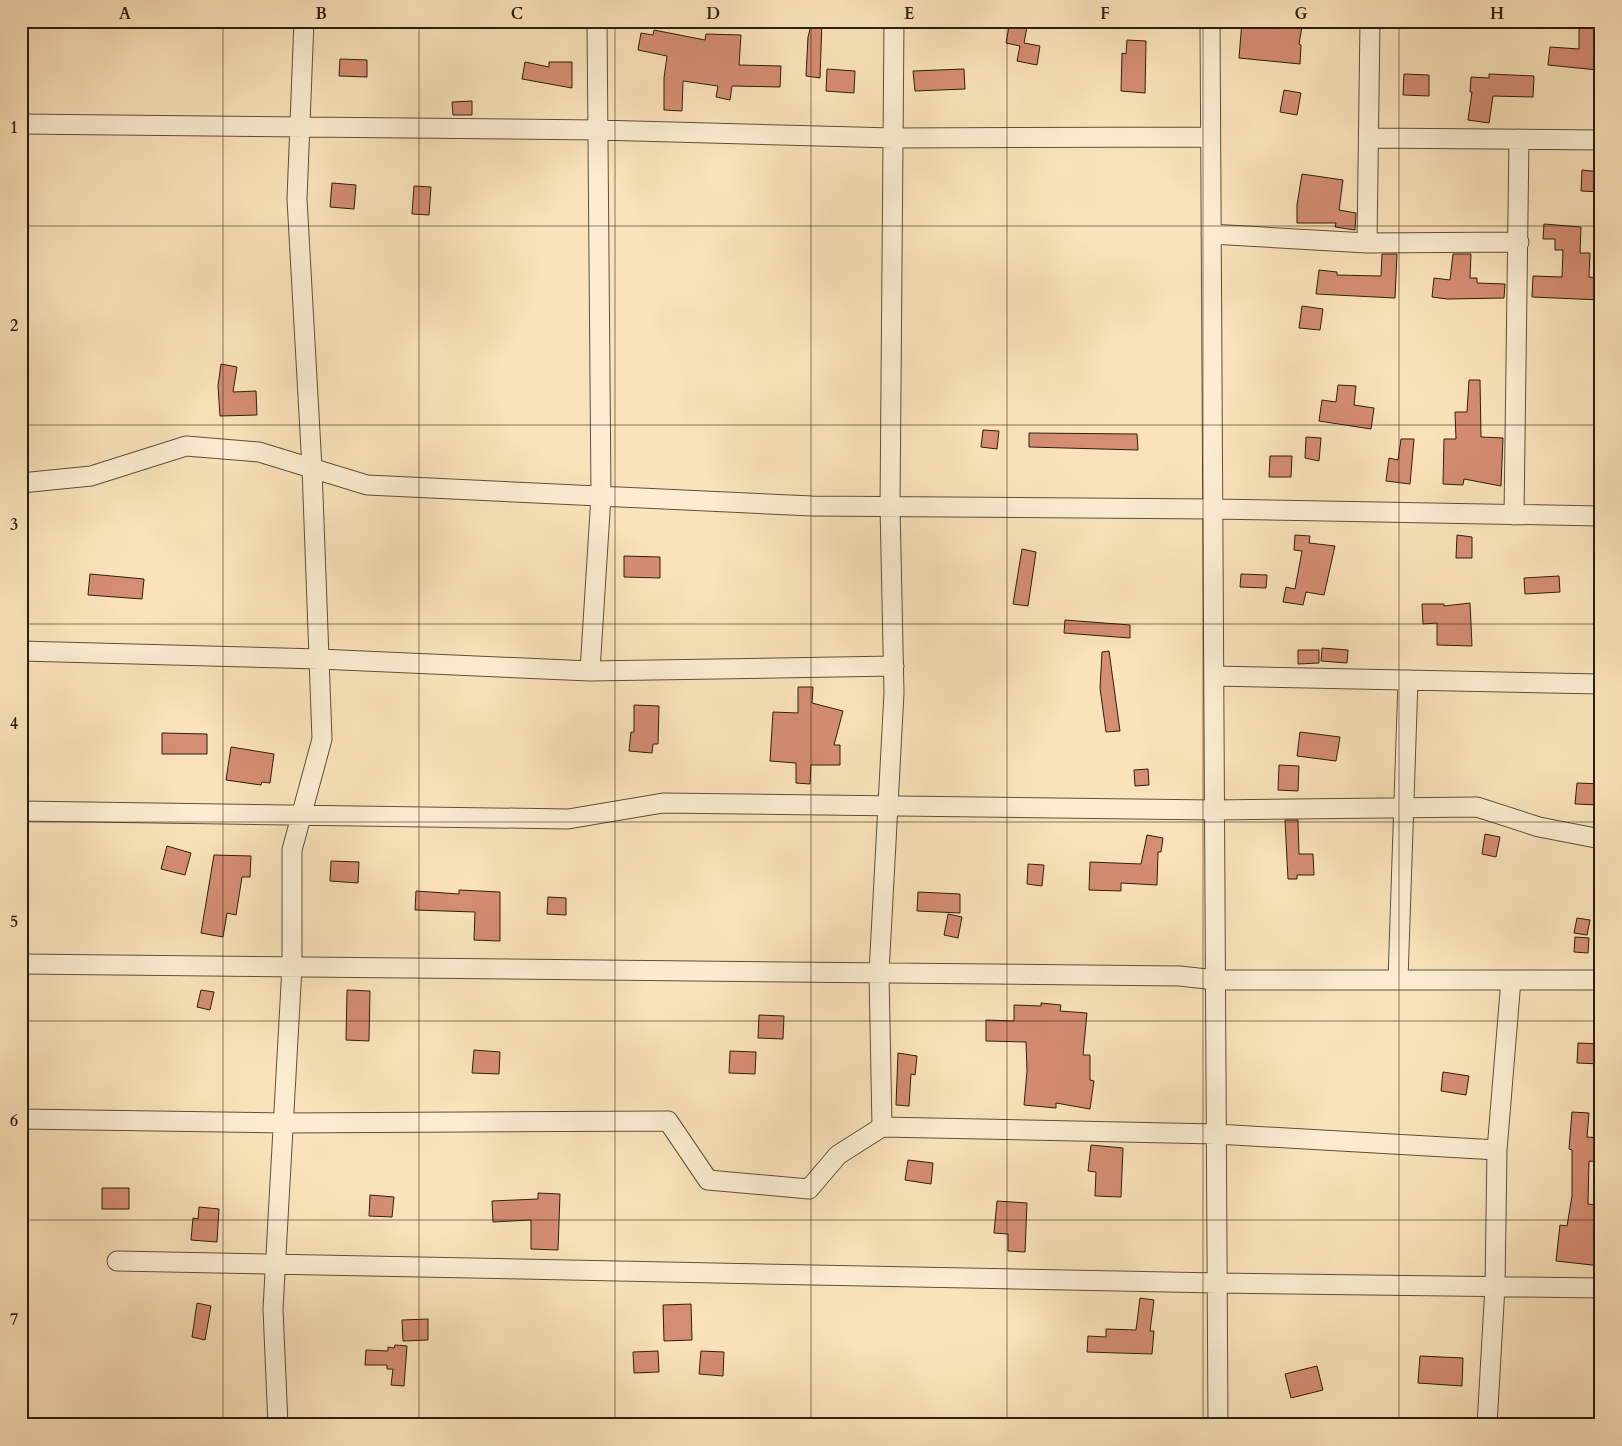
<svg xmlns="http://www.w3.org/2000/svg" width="1622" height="1446" font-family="Cardo,serif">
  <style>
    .building { fill: #d58d73; stroke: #2c1f0b }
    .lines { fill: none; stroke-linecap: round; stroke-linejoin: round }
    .minor-casing { stroke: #605037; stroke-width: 21 }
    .minor { stroke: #fcedd2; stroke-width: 19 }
    .grid { fill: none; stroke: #2c1f0b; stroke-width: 1; stroke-opacity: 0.55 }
    .neatline { fill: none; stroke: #2c1f0b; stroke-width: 2 }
    .grid-label { font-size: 16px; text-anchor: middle; font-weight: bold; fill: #2c1f0b }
  </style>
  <rect width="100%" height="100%" fill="#fae3ba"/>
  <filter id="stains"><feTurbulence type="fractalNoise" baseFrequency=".004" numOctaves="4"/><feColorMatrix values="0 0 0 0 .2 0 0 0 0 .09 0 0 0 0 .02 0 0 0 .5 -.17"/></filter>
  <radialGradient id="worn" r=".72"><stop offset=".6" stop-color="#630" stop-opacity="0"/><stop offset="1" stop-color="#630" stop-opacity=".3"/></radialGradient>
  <!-- building -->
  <path class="building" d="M 812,21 L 822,21 L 820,78 L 806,76 L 808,37 Z
    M 1010,21 L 1028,21 L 1024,43 L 1040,46 L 1037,65 L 1017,61 L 1020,46 L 1006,43 Z
    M 1242,21 L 1303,21 L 1299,44 L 1301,45 L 1300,64 L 1239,58 Z
    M 1579,23 L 1601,23 L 1601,52 L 1598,70 L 1548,65 L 1550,47 L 1579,49 Z
    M 654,30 L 705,40 L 706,34 L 741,35 L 739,65 L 781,66 L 780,87 L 732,86 L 730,100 L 716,97 L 718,86 L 683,81 L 682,111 L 664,110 L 664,78 L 667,56 L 638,50 L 641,33 L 653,35 Z
    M 1127,40 L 1146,41 L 1145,93 L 1121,91 L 1122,53 L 1126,54 Z
    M 340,59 L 367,60 L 367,77 L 339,76 Z
    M 525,62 L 549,67 L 549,62 L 572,62 L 572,88 L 522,79 Z
    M 827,69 L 855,71 L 854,93 L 826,91 Z
    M 964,69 L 965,89 L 915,91 L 913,71 Z
    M 1404,74 L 1429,75 L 1429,96 L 1403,95 Z
    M 1489,74 L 1534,76 L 1533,97 L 1493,96 L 1489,123 L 1468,120 L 1472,92 L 1470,92 L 1471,77 L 1489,78 Z
    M 1284,90 L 1301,93 L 1297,115 L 1280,112 Z
    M 472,101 L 472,115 L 453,115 L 452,102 Z
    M 1582,170 L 1601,172 L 1601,192 L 1581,191 Z
    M 1302,174 L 1343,180 L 1339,210 L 1356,213 L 1355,230 L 1335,227 L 1336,223 L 1297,223 L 1297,205 Z
    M 332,183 L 356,185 L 354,209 L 330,207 Z
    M 414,186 L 431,187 L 429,215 L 412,214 Z
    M 1544,224 L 1581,227 L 1580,253 L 1590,253 L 1589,277 L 1601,278 L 1601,300 L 1532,297 L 1533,276 L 1562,277 L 1563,250 L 1555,250 L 1555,239 L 1543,239 Z
    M 1382,254 L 1397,254 L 1395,298 L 1316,294 L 1319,270 L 1337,272 L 1337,275 L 1381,276 Z
    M 1453,254 L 1471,254 L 1470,278 L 1477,278 L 1477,283 L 1505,284 L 1504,298 L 1447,299 L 1432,297 L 1434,278 L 1450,280 Z
    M 1302,306 L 1323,309 L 1320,330 L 1299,328 Z
    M 221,364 L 237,367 L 233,392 L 256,391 L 257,415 L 220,416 L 218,386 Z
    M 1469,380 L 1480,380 L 1481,437 L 1503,438 L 1501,486 L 1464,479 L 1463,485 L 1443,484 L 1444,439 L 1456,439 L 1455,412 L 1467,412 Z
    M 1338,385 L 1356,386 L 1354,405 L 1374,408 L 1371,429 L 1319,421 L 1322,400 L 1336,402 Z
    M 983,430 L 999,431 L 997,449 L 981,447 Z
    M 1029,433 L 1137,434 L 1138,450 L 1029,447 Z
    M 1306,437 L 1321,438 L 1319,461 L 1305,458 Z
    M 1401,439 L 1414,439 L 1410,484 L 1386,481 L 1389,458 L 1398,460 Z
    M 1270,456 L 1292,456 L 1291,477 L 1269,477 Z
    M 1295,535 L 1310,536 L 1309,543 L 1335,546 L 1324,595 L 1306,592 L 1303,605 L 1283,602 L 1286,587 L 1295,589 L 1302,551 L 1294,550 Z
    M 1457,535 L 1472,537 L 1472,558 L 1456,558 Z
    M 1022,549 L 1036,552 L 1028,606 L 1013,604 Z
    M 624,556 L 660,557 L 660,578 L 624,577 Z
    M 90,574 L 144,579 L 142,599 L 88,595 Z
    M 1241,574 L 1267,575 L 1266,588 L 1240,587 Z
    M 1559,576 L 1560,592 L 1525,594 L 1524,578 Z
    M 1470,603 L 1472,646 L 1437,645 L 1437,623 L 1423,624 L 1422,604 L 1444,604 L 1444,606 Z
    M 1065,620 L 1130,625 L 1130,638 L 1064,633 Z
    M 1322,648 L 1348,650 L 1347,663 L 1321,661 Z
    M 1298,650 L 1319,650 L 1319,663 L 1298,664 Z
    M 1109,651 L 1120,731 L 1106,732 L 1100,688 L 1102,652 Z
    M 798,687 L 813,687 L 812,703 L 843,711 L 834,745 L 840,745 L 840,765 L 811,765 L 810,784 L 796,783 L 796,763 L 770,761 L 773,712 L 798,713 Z
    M 634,705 L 659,706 L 658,744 L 653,744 L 652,753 L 629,751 L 631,732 L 634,732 Z
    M 1300,732 L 1340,737 L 1336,761 L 1297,756 Z
    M 162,733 L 207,734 L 207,754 L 162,754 Z
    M 231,747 L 274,754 L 270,783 L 262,782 L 261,785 L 226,780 Z
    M 1279,765 L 1299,766 L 1298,791 L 1278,790 Z
    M 1148,769 L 1149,785 L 1135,786 L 1134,770 Z
    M 1577,783 L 1601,784 L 1601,805 L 1575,804 Z
    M 1285,820 L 1298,820 L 1299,854 L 1313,854 L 1314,875 L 1297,875 L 1297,879 L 1288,879 Z
    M 1485,834 L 1500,837 L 1496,857 L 1482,854 Z
    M 1147,835 L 1163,838 L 1161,852 L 1158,852 L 1157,885 L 1121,883 L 1121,891 L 1089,890 L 1090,862 L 1141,864 Z
    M 167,846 L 191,853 L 185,875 L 161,869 Z
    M 214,855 L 251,856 L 250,877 L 242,877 L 236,915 L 227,913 L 223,937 L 201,933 Z
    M 331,861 L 359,862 L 358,883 L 330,881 Z
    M 1028,864 L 1044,865 L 1042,886 L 1027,884 Z
    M 459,890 L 500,892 L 500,941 L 474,940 L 475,912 L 415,910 L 416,891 L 459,894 Z
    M 918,892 L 960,894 L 960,913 L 917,911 Z
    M 548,897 L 566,898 L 566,915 L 547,914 Z
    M 948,914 L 962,917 L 958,938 L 944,935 Z
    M 1577,918 L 1590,920 L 1587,935 L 1574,933 Z
    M 1575,937 L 1589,938 L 1588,953 L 1574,952 Z
    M 201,990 L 214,992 L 210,1010 L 197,1007 Z
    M 347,990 L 370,991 L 369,1041 L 346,1040 Z
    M 1041,1003 L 1061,1005 L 1060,1011 L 1087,1013 L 1083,1055 L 1090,1055 L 1090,1080 L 1094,1081 L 1090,1109 L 1056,1103 L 1056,1108 L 1024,1105 L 1027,1071 L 1026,1042 L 986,1041 L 986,1020 L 1014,1021 L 1014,1005 L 1041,1006 Z
    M 759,1015 L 784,1016 L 783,1039 L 758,1038 Z
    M 1578,1043 L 1601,1044 L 1601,1064 L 1577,1063 Z
    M 474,1050 L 500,1052 L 499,1074 L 472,1073 Z
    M 730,1051 L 756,1052 L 755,1074 L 729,1073 Z
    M 898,1053 L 917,1056 L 915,1075 L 911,1074 L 909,1106 L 896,1105 Z
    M 1443,1072 L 1469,1076 L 1466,1095 L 1441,1091 Z
    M 1572,1112 L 1589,1113 L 1587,1137 L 1601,1138 L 1601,1162 L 1589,1161 L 1588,1204 L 1601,1206 L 1601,1266 L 1556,1261 L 1560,1225 L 1567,1226 L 1572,1196 L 1572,1150 L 1569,1149 Z
    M 1091,1145 L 1123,1148 L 1121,1197 L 1095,1196 L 1096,1172 L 1088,1171 Z
    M 908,1160 L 933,1163 L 931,1184 L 905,1180 Z
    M 102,1188 L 129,1188 L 129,1209 L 102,1209 Z
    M 538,1193 L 560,1194 L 558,1250 L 531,1249 L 531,1220 L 493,1222 L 492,1201 L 538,1199 Z
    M 370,1195 L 394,1197 L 392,1217 L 369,1216 Z
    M 997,1201 L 1027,1203 L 1025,1252 L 1008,1251 L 1008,1234 L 994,1233 Z
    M 199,1207 L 219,1209 L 217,1242 L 191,1240 L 193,1218 L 198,1219 Z
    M 1140,1298 L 1154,1300 L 1150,1331 L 1154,1331 L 1152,1354 L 1087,1352 L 1088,1336 L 1106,1337 L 1106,1329 L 1136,1330 Z
    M 197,1303 L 211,1306 L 205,1340 L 192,1337 Z
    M 691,1304 L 692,1340 L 664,1341 L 663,1305 Z
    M 428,1319 L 428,1340 L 403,1341 L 402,1320 Z
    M 395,1345 L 407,1346 L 404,1386 L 391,1385 L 393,1369 L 387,1369 L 387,1365 L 365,1365 L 366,1350 L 388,1351 L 388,1347 L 394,1348 Z
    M 658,1351 L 659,1372 L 634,1373 L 633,1352 Z
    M 701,1351 L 724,1352 L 723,1376 L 699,1374 Z
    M 1420,1356 L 1463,1358 L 1462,1386 L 1418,1383 Z
    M 1317,1366 L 1323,1390 L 1291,1398 L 1285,1374 Z"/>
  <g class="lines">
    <!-- minor casing -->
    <g class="minor-casing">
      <path id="minor" d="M 1210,21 L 1218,1425
        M 21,124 L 598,130 L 893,138 L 1210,137
        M 1369,138 L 1601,140
        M 1211,234 L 1367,243 L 1519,242
        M 1367,243 L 1370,21
        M 21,483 L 91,476 L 186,446 L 259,452 L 367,485 L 812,506 L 1212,509 L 1601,516
        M 1514,515 L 1519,139
        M 21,651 L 319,659 L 590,671 L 894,666
        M 590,671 L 601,496 L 597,21
        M 1214,676 L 1601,684
        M 21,811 L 568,819 L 663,803 L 1214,810 L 1477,807 L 1539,827 L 1601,839
        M 21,964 L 1180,976 L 1215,980 L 1601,980
        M 1398,980 L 1408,680
        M 21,1119 L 284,1123 L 668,1121 L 708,1180 L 809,1189 L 838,1155 L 882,1127 L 1216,1134 L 1497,1150
        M 882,1127 L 879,973 L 894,693 L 890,507 L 894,21
        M 117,1261 L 1218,1283 L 1601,1288
        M 278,1425 L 273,1309 L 292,967 L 292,850 L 322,739 L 312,468 L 297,199 L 304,21
        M 1487,1425 L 1495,1286 L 1497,1150 L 1511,980"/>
    </g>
    <!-- minor -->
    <use href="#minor" class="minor"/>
  </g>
  <!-- grid -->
  <path class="grid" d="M 223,21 L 223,1425M 419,21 L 419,1425M 615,21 L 615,1425M 811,21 L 811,1425M 1007,21 L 1007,1425M 1203,21 L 1203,1425M 1399,21 L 1399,1425M 21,226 L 1601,226M 21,425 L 1601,425M 21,624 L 1601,624M 21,822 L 1601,822M 21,1021 L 1601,1021M 21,1220 L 1601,1220"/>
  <!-- margin -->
  <rect width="1622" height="1446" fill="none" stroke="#fae3ba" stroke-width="55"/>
  <rect x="28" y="28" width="1566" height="1390" class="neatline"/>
  <g class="grid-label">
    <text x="125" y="19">A</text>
    <text x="321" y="19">B</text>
    <text x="517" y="19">C</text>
    <text x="713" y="19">D</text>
    <text x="909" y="19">E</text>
    <text x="1105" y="19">F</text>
    <text x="1301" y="19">G</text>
    <text x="1497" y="19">H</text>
    <text x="14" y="133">1</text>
    <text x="14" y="331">2</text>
    <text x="14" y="530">3</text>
    <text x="14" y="729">4</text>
    <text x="14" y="927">5</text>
    <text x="14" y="1126">6</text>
    <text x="14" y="1325">7</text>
  </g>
  <rect width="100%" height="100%" filter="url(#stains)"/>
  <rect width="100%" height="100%" fill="url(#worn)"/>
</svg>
